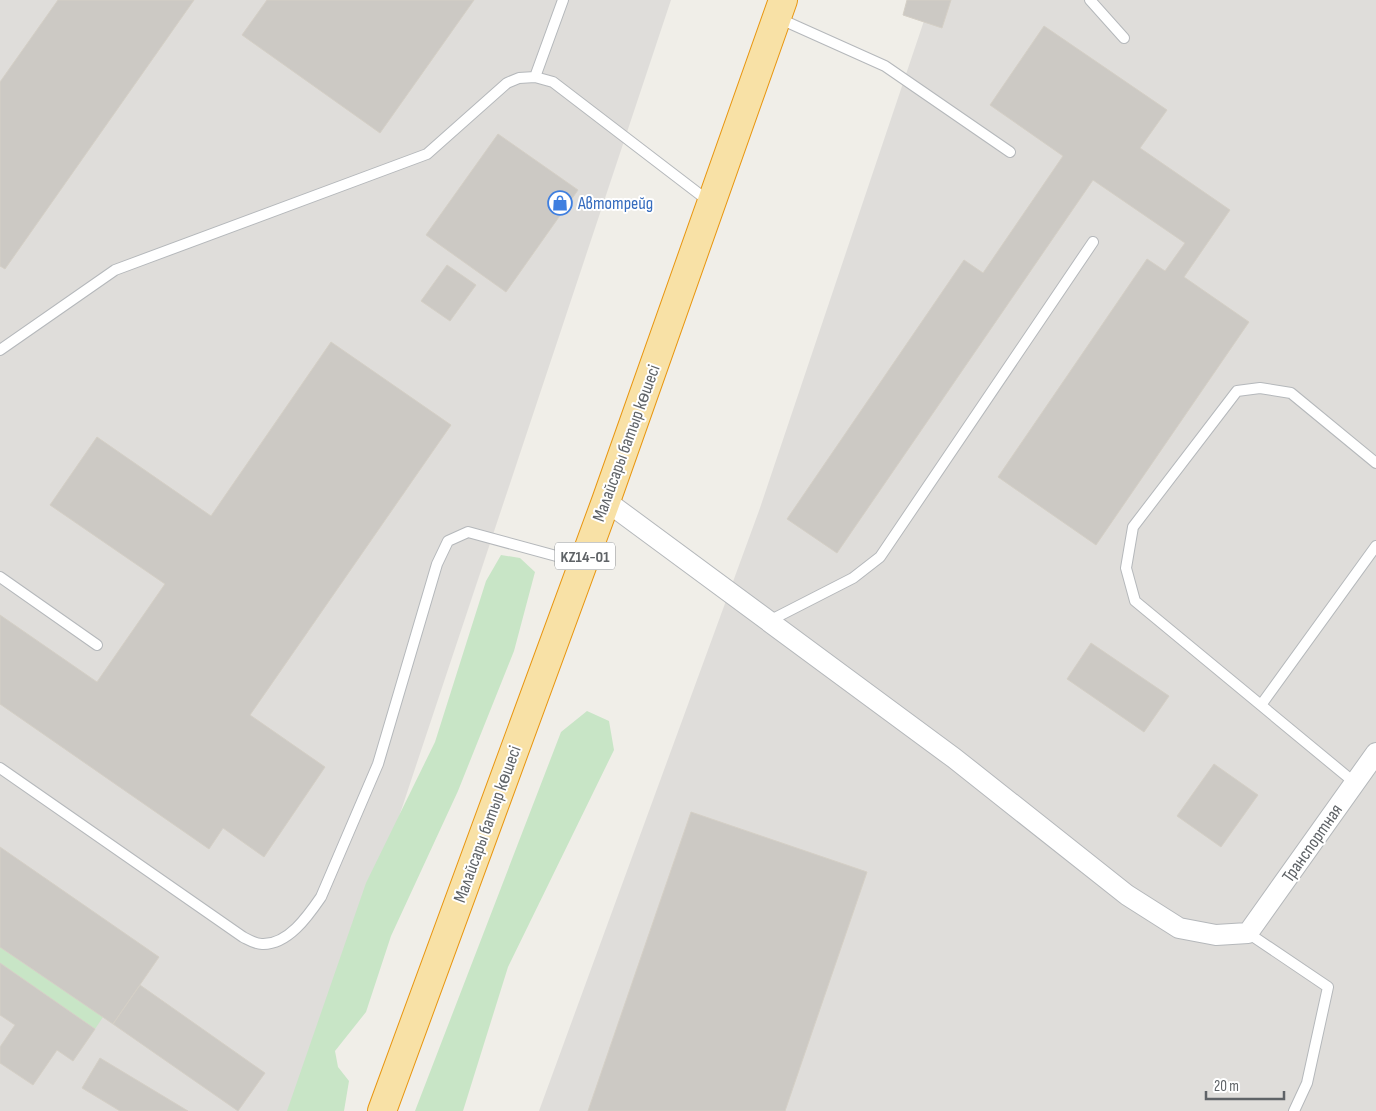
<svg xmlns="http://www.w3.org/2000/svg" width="1376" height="1111" font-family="'Sofia Sans Condensed',sans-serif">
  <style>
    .industrial { fill: #dfddda }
    .green { fill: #c8e5c6 }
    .building { fill: #ccc9c4; stroke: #d4cfc6 }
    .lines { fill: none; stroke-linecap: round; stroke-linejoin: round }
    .service-casing { stroke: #b5b8bb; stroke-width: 12 }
    .minor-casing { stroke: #b5b8bb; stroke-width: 22 }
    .trunk-casing { stroke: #e89610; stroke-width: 30 }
    .service { stroke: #fff; stroke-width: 10 }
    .minor { stroke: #fff; stroke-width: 20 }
    .trunk { stroke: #f8e1a6; stroke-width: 28 }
    .labels { text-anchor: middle; stroke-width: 4; stroke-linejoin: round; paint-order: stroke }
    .shield { fill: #fff; stroke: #8f9295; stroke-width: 1 }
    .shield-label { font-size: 16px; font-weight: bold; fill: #5f6367 }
    .shop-label { font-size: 18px; fill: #366cbe; stroke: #fff; text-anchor: start }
    .street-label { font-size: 18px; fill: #5f6367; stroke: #fff }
  </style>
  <rect width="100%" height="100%" fill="#f0eee8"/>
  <!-- industrial -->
  <path class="industrial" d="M 0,0 L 671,0 L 301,1111 L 0,1111 Z
    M 931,0 L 1376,0 L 1376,1111 L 539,1111 L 760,508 Z"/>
  <!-- green -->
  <path class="green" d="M 501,555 L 520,558 L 535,572 L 514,651 L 458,791 L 391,936 L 366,1012 L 335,1051 L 338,1067 L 349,1081 L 344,1111 L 287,1111 L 366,883 L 435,742 L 486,581 Z
    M 587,711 L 609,721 L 614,750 L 508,967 L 463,1111 L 415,1111 L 561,732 Z
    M 0,947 L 103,1017 L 95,1029 L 0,963 Z"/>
  <!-- building -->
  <path class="building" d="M 58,0 L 194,0 L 5,269 L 0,266 L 0,82 Z
    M 267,0 L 474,0 L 380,133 L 242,35 Z
    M 907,0 L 951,0 L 942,28 L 903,15 Z
    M 1044,26 L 1167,110 L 1140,148 L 1230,210 L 1184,277 L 1249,322 L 1096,545 L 998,477 L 1147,259 L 1165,271 L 1185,243 L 1093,180 L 837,553 L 787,519 L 964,260 L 983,273 L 1063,156 L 990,105 Z
    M 498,134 L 578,190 L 506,292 L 426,235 Z
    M 447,265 L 476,285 L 450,321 L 421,301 Z
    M 331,342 L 451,425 L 250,715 L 325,767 L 264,857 L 223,828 L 209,849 L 0,704 L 0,615 L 97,682 L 165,584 L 50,505 L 97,437 L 211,516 Z
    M 1091,643 L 1169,696 L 1144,732 L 1067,679 Z
    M 1214,764 L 1258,795 L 1221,847 L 1177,816 Z
    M 691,812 L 867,872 L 785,1111 L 588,1111 Z
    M 0,847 L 159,957 L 113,1024 L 0,947 Z
    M 0,963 L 95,1029 L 73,1061 L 57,1050 L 33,1085 L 0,1063 L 0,1047 L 15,1025 L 0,1015 Z
    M 140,985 L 265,1073 L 238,1111 L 113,1024 Z
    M 100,1058 L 188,1111 L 120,1111 L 82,1088 Z"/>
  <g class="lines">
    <!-- service casing -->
    <g class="service-casing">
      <path id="service" d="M 1090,0 L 1124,38
        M 778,18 L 885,66 L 1010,152
        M 535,77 L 563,0
        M 0,350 L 115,270 L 427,154 L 507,83 L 519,78 L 535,77 L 553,82 L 711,203
        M 0,577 L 97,645
        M 769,621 L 853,578 L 880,557 L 1093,242
        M 1261,705 L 1376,546
        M 0,768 L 243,937 C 249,940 255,944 262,944 C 288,945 308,916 321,897 L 378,764 L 437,564 L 448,541 L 468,532 L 582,563
        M 1355,783 L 1135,601 L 1126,568 L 1133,527 L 1237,391 L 1260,388 L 1291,393 L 1376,463
        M 1248,933 L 1328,987 L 1307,1083 L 1294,1111"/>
    </g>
    <!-- minor casing -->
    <g class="minor-casing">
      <path id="minor" d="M 606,501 L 954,758 L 1127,895 L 1179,928 L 1216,935 L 1248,933 L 1376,753"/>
    </g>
    <!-- trunk casing -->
    <g class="trunk-casing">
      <path id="trunk" d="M 382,1111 L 606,501 L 783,0"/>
    </g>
    <!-- service -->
    <use href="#service" class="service"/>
    <!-- minor -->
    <use href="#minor" class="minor"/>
    <!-- trunk -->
    <use href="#trunk" class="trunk"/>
  </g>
  <!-- icons -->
  <defs>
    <g id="shop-ring" transform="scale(1.25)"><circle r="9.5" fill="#fff" stroke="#3f7fe0" stroke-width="1.5"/><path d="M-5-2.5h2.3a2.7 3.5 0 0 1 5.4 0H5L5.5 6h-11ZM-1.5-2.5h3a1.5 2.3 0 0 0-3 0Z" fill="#3f7fe0"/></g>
  </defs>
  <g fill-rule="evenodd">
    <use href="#shop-ring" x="560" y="203"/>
  </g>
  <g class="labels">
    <!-- shield labels -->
    <rect class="shield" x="555" y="542.5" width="60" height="27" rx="4"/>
    <g class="shield-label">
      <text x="585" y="562">KZ14-01</text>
    </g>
    <!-- shop labels -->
    <g class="shop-label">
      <text x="578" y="209">Автотрейд</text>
    </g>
    <!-- street labels -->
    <g class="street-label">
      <text transform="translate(626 443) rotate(-70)" y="6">Малайсары батыр көшесі</text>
      <text transform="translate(487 824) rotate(-70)" y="6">Малайсары батыр көшесі</text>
      <text transform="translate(1312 843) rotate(-55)" y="6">Транспортная</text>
    </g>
  </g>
  <!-- scale -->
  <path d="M1206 1091v8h78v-8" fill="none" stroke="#5f6367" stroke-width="2.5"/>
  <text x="1214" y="1091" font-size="15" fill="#5f6367" stroke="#ffffff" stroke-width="4" paint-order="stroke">20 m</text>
</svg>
